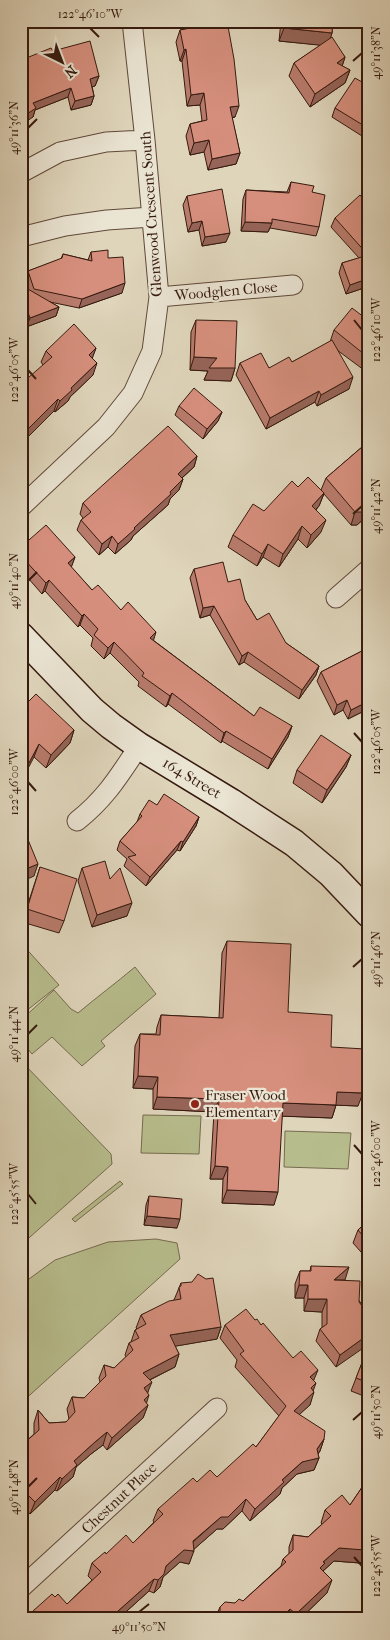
<svg xmlns="http://www.w3.org/2000/svg" width="390" height="1640" font-family="'IM FELL French Canon',serif">
  <style>
    .green { fill: #b7bc8c; stroke: #766b4e }
    .lines { fill: none; stroke-linecap: round; stroke-linejoin: round }
    .street-casing { stroke: #60493a; stroke-width: 21 }
    .secondary-casing { stroke: #361a0f; stroke-width: 29 }
    .street { stroke: #eae4d3; stroke-width: 19 }
    .secondary { stroke: #eae4d3; stroke-width: 26 }
    .wall { fill: #b87b6c; stroke: #361a0f }
    .shaded-wall { fill: #966458; stroke: #361a0f }
    .building { fill: #d68f7d; stroke: #361a0f }
    .ticks { fill: none; stroke: #361a0f; stroke-width: 2 }
    .poi-dot { fill: #8f2418; stroke: #eae4d3; stroke-width: 2 }
    .labels { text-anchor: middle; stroke-width: 4.5; stroke-linejoin: round; paint-order: stroke }
    .street-label { font-size: 15px; fill: #361a0f; stroke: #eae4d3 }
    .poi-label { font-size: 15px; fill: #361a0f; stroke: #eae4d3; text-anchor: start }
    .neatline { fill: none; stroke: #361a0f; stroke-width: 2 }
    .ticks-label { font-size: 12px; text-anchor: middle; fill: #361a0f }
  </style>
  <rect width="100%" height="100%" fill="#dfd5bb"/>
  <filter id="stains"><feTurbulence type="fractalNoise" baseFrequency=".004" numOctaves="4"/><feColorMatrix values="0 0 0 0 .2 0 0 0 0 .09 0 0 0 0 .02 0 0 0 .5 -.17"/></filter>
  <radialGradient id="worn" r=".72"><stop offset=".6" stop-color="#630" stop-opacity="0"/><stop offset="1" stop-color="#630" stop-opacity=".3"/></radialGradient>
  <!-- green -->
  <path class="green" d="M 21,943 L 59,985 L 21,1015 Z
    M 135,967 L 156,994 L 101,1041 L 105,1046 L 82,1066 L 52,1037 L 32,1054 L 21,1041 L 21,1020 L 54,990 L 71,1009 L 78,1013 C 97,997 116,983 135,967 Z
    M 21,1061 L 111,1154 L 112,1164 L 21,1245 Z
    M 143,1115 L 201,1116 L 199,1154 L 141,1153 Z
    M 285,1131 L 351,1133 L 348,1169 L 284,1167 Z
    M 120,1181 L 123,1184 L 75,1222 L 72,1219 Z
    M 156,1239 L 177,1243 L 180,1259 L 21,1403 L 21,1271 L 29,1279 L 55,1260 L 108,1242 Z"/>
  <g class="lines">
    <!-- street casing -->
    <g class="street-casing">
      <path id="street" d="M 21,173 L 60,152 L 106,142 L 145,140
        M 21,237 L 65,226 L 107,220 L 152,217
        M 159,297 L 293,285
        M 21,507 L 106,427 L 133,393 L 152,351 L 159,297 L 145,140 L 132,21
        M 336,598 L 369,569
        M 77,821 C 106,798 119,776 139,746
        M 21,1588 L 217,1408"/>
    </g>
    <!-- secondary casing -->
    <g class="secondary-casing">
      <path id="secondary" d="M 21,636 L 92,710 L 111,726 L 139,746 L 231,802 L 294,843 L 331,874 L 369,914"/>
    </g>
    <!-- street -->
    <use href="#street" class="street"/>
    <!-- secondary -->
    <use href="#secondary" class="secondary"/>
  </g>
  <!-- wall -->
  <path class="wall" d="M 184,21 L 212,21 L 210,25 L 235,117 L 232,118 L 240,153 L 236,164 L 208,170 L 204,152 L 190,155 L 186,136 L 190,124 L 202,121 L 200,105 L 187,106 L 182,61 L 180,61 L 176,42 L 180,30 L 194,28 Z
    M 281,21 L 333,21 L 332,33 L 330,38 L 345,57 L 342,66 L 350,70 L 345,83 L 310,107 L 289,76 L 294,63 L 321,45 L 279,41 Z
    M 53,51 L 99,76 L 95,86 L 92,86 L 94,96 L 91,105 L 71,110 L 68,97 L 35,110 L 33,117 L 21,69 L 21,66 L 24,59 Z
    M 335,108 L 369,125 L 362,136 L 332,117 Z
    M 291,182 L 312,192 L 319,227 L 316,236 L 270,228 L 268,232 L 241,231 L 243,199 L 246,190 L 287,192 Z
    M 187,196 L 226,242 L 202,246 L 199,230 L 188,232 L 183,205 Z
    M 369,206 L 369,307 L 367,307 L 361,289 L 346,294 L 339,273 L 342,263 L 359,258 L 331,227 L 335,218 Z
    M 91,252 L 108,258 L 122,293 L 79,308 L 50,302 L 59,307 L 56,316 L 26,327 L 21,313 L 21,285 L 28,289 L 25,280 L 28,271 L 61,259 L 63,254 L 88,260 Z
    M 196,320 L 235,368 L 231,381 L 204,380 L 208,371 L 190,370 L 191,332 Z
    M 369,321 L 369,372 L 368,373 L 337,350 L 349,389 L 317,406 L 315,402 L 266,429 L 236,375 L 240,363 L 269,368 L 292,362 L 330,342 L 334,330 Z
    M 96,348 L 92,358 L 93,375 L 70,397 L 68,401 L 55,412 L 54,411 L 43,365 L 41,362 L 46,351 Z
    M 179,406 L 222,412 L 218,421 L 203,439 L 175,415 Z
    M 369,441 L 369,514 L 357,525 L 351,525 L 324,494 L 319,506 L 316,510 L 321,532 L 307,548 L 298,539 L 279,567 L 263,557 L 257,566 L 228,547 L 233,535 L 264,511 L 298,487 L 321,490 L 326,478 Z
    M 197,456 L 194,467 L 182,478 L 183,479 L 179,490 L 170,499 L 168,505 L 133,536 L 131,540 L 115,554 L 108,547 L 99,555 L 77,530 L 81,520 L 83,518 L 80,514 L 83,503 Z
    M 21,547 L 75,557 L 71,567 L 92,590 L 121,610 L 153,640 L 254,716 L 292,726 L 288,737 L 268,769 L 222,741 L 221,743 L 168,704 L 166,707 L 138,686 L 139,682 L 110,653 L 104,659 L 91,646 L 93,638 L 80,625 L 78,627 L 45,591 L 42,594 L 21,570 Z
    M 194,569 L 228,582 L 245,600 L 257,620 L 286,643 L 319,666 L 316,675 L 299,699 L 244,662 L 239,665 L 210,615 L 200,618 L 190,578 Z
    M 369,644 L 369,708 L 366,710 L 348,719 L 343,710 L 334,715 L 317,681 L 321,672 L 360,652 Z
    M 21,709 L 74,730 L 70,743 L 46,768 L 34,757 Z
    M 351,755 L 346,767 L 322,803 L 293,783 L 297,770 Z
    M 157,805 L 199,817 L 196,826 L 180,851 L 177,850 L 146,886 L 124,866 L 127,859 L 117,850 L 120,841 L 137,822 L 140,814 Z
    M 40,867 L 64,921 L 59,933 L 22,922 Z
    M 82,868 L 110,879 L 127,916 L 92,927 L 78,881 Z
    M 227,941 L 288,1012 L 331,1047 L 358,1106 L 336,1105 L 332,1118 L 282,1116 L 274,1205 L 222,1203 L 223,1179 L 210,1179 L 214,1112 L 153,1109 L 153,1089 L 133,1088 L 135,1046 L 140,1034 L 156,1034 L 157,1027 L 161,1015 L 219,1018 L 222,953 Z
    M 149,1196 L 177,1228 L 144,1225 L 146,1205 Z
    M 369,1220 L 369,1261 L 353,1243 L 358,1230 Z
    M 311,1266 L 345,1280 L 369,1315 L 336,1367 L 316,1341 L 320,1329 L 322,1328 L 322,1312 L 304,1311 L 304,1298 L 295,1298 L 295,1284 L 300,1271 L 310,1271 Z
    M 181,1283 L 221,1327 L 217,1339 L 175,1346 L 179,1354 L 175,1367 L 150,1380 L 146,1403 L 148,1405 L 143,1418 L 107,1450 L 103,1445 L 91,1454 L 76,1467 L 73,1477 L 57,1491 L 55,1490 L 30,1514 L 23,1506 L 22,1445 L 34,1434 L 34,1423 L 38,1410 L 49,1423 L 66,1422 L 69,1419 L 67,1409 L 72,1397 L 84,1398 L 100,1382 L 99,1378 L 104,1365 L 114,1368 L 126,1357 L 125,1355 L 129,1343 L 131,1342 L 135,1330 L 137,1329 L 136,1328 L 141,1315 L 174,1300 Z
    M 255,1320 L 261,1325 L 314,1381 L 313,1391 L 310,1405 L 299,1414 L 324,1439 L 320,1451 L 318,1454 L 319,1458 L 314,1470 L 297,1474 L 282,1488 L 280,1494 L 250,1521 L 242,1511 L 223,1529 L 217,1529 L 194,1549 L 189,1564 L 180,1562 L 163,1577 L 160,1587 L 154,1593 L 149,1591 L 118,1619 L 31,1619 L 33,1611 L 55,1597 L 67,1604 L 92,1580 L 88,1576 L 92,1563 L 106,1554 L 133,1543 L 154,1522 L 153,1521 L 158,1509 L 197,1482 L 217,1477 L 256,1447 L 279,1416 L 235,1367 L 237,1360 L 220,1338 L 225,1325 Z
    M 369,1345 L 369,1398 L 351,1391 Z
    M 369,1477 L 369,1555 L 360,1563 L 334,1561 L 323,1571 L 327,1593 L 300,1619 L 212,1619 L 217,1614 L 220,1607 L 243,1601 L 281,1566 L 283,1559 L 289,1554 L 289,1547 L 293,1535 L 308,1537 L 322,1524 L 321,1523 L 325,1510 L 350,1505 Z"/>
  <!-- shaded-wall -->
  <path class="shaded-wall" d="M 284,28 L 332,33 L 328,46 L 279,41 Z
    M 186,49 L 182,61 L 180,61 L 184,50 Z
    M 345,57 L 341,70 L 337,63 Z
    M 350,70 L 345,83 L 310,107 L 315,94 Z
    M 99,76 L 95,86 L 87,88 L 90,79 Z
    M 71,88 L 68,97 L 35,110 L 33,117 L 21,125 L 21,118 L 33,103 Z
    M 204,93 L 200,105 L 187,106 L 191,95 Z
    M 94,96 L 91,105 L 71,110 L 75,101 Z
    M 239,106 L 235,117 L 226,118 L 230,107 Z
    M 369,122 L 369,125 L 362,136 L 366,127 Z
    M 209,140 L 204,152 L 190,155 L 194,143 Z
    M 240,153 L 236,164 L 208,170 L 212,159 Z
    M 202,221 L 199,230 L 188,232 L 192,223 Z
    M 245,222 L 272,223 L 268,232 L 241,231 Z
    M 230,233 L 226,242 L 202,246 L 205,237 Z
    M 364,280 L 361,289 L 346,294 L 350,285 Z
    M 125,283 L 122,293 L 79,308 L 82,299 Z
    M 59,307 L 56,316 L 26,327 L 30,318 Z
    M 96,348 L 92,359 L 89,355 Z
    M 194,357 L 217,358 L 235,368 L 231,381 L 204,380 L 208,371 L 190,370 Z
    M 97,363 L 93,375 L 70,397 L 68,401 L 55,412 L 60,401 L 71,388 Z
    M 353,377 L 349,389 L 317,406 L 321,395 Z
    M 319,391 L 315,402 L 266,429 L 270,418 Z
    M 58,399 L 54,411 L 21,444 L 21,436 Z
    M 222,412 L 218,421 L 203,439 L 207,429 Z
    M 197,456 L 194,467 L 174,485 L 178,474 Z
    M 183,479 L 179,490 L 170,499 L 168,505 L 133,536 L 131,540 L 115,554 L 118,544 Z
    M 324,493 L 319,506 L 307,518 L 312,506 Z
    M 369,506 L 369,514 L 357,525 L 351,525 L 355,512 Z
    M 326,520 L 321,532 L 307,548 L 311,535 Z
    M 302,526 L 298,539 L 279,567 L 283,554 Z
    M 112,536 L 108,547 L 99,555 L 102,544 Z
    M 268,544 L 263,557 L 257,566 L 262,554 Z
    M 75,557 L 71,568 L 68,563 Z
    M 49,580 L 45,591 L 42,594 L 46,583 Z
    M 214,606 L 210,615 L 200,618 L 203,608 Z
    M 84,614 L 80,625 L 78,627 L 82,616 Z
    M 156,632 L 153,642 L 150,638 Z
    M 114,642 L 110,653 L 104,659 L 108,648 Z
    M 248,652 L 244,662 L 239,665 L 242,656 Z
    M 319,666 L 316,675 L 299,699 L 302,690 Z
    M 172,693 L 168,704 L 166,707 L 170,696 Z
    M 347,700 L 343,710 L 334,715 L 337,705 Z
    M 369,701 L 369,708 L 366,710 L 348,719 L 351,710 Z
    M 292,726 L 288,737 L 268,769 L 272,759 Z
    M 74,730 L 70,743 L 46,768 L 51,755 Z
    M 226,731 L 222,741 L 221,743 L 224,733 Z
    M 39,744 L 34,757 L 21,782 L 21,778 Z
    M 351,755 L 346,767 L 322,803 L 327,790 Z
    M 199,817 L 196,826 L 180,851 L 183,842 Z
    M 181,841 L 177,850 L 146,886 L 150,877 Z
    M 38,864 L 34,876 L 21,882 L 21,871 Z
    M 132,903 L 127,916 L 92,927 L 97,915 Z
    M 138,1076 L 158,1077 L 153,1089 L 133,1088 Z
    M 337,1092 L 363,1093 L 358,1106 L 332,1105 Z
    M 157,1097 L 219,1099 L 214,1112 L 153,1109 Z
    M 283,1103 L 336,1105 L 332,1118 L 278,1116 Z
    M 215,1166 L 228,1167 L 223,1179 L 210,1179 Z
    M 227,1190 L 278,1192 L 274,1205 L 222,1203 Z
    M 147,1216 L 180,1219 L 177,1228 L 144,1225 Z
    M 349,1267 L 345,1280 L 334,1280 Z
    M 299,1285 L 308,1285 L 304,1298 L 295,1298 Z
    M 308,1299 L 327,1299 L 322,1312 L 304,1311 Z
    M 221,1327 L 217,1339 L 165,1348 L 170,1335 Z
    M 369,1334 L 369,1344 L 336,1367 L 340,1355 Z
    M 179,1354 L 175,1367 L 139,1385 L 143,1373 Z
    M 318,1370 L 313,1382 L 310,1377 Z
    M 152,1382 L 147,1394 L 144,1388 Z
    M 316,1383 L 312,1394 L 314,1392 L 310,1405 L 290,1423 L 294,1411 L 311,1388 Z
    M 149,1395 L 145,1408 L 144,1400 Z
    M 148,1405 L 143,1418 L 107,1450 L 112,1438 Z
    M 107,1432 L 103,1445 L 91,1454 L 76,1467 L 73,1477 L 57,1491 L 62,1479 L 74,1461 L 95,1442 Z
    M 324,1439 L 320,1451 L 314,1459 L 319,1458 L 314,1470 L 297,1474 L 282,1488 L 280,1494 L 250,1521 L 255,1509 L 282,1480 L 317,1449 Z
    M 60,1477 L 55,1490 L 30,1514 L 35,1502 Z
    M 27,1494 L 23,1506 L 21,1508 L 21,1500 Z
    M 246,1499 L 242,1511 L 223,1529 L 217,1529 L 192,1551 L 194,1551 L 189,1564 L 180,1562 L 163,1577 L 160,1587 L 154,1593 L 158,1580 L 166,1566 L 221,1517 Z
    M 369,1546 L 369,1555 L 360,1563 L 334,1561 L 322,1572 L 320,1568 L 323,1562 L 339,1548 Z
    M 154,1579 L 149,1591 L 118,1619 L 109,1619 Z
    M 332,1580 L 327,1593 L 300,1619 L 294,1619 L 296,1614 Z
    M 290,1609 L 287,1619 L 280,1619 Z"/>
  <!-- building -->
  <path class="building" d="M 202,21 L 210,21 L 208,25 Z
    M 227,21 L 234,59 L 239,106 L 230,107 L 240,153 L 212,159 L 209,140 L 194,143 L 190,124 L 207,120 L 204,93 L 191,95 L 186,49 L 184,50 L 180,30 Z
    M 285,21 L 333,21 L 332,33 L 284,28 Z
    M 332,37 L 345,57 L 337,63 L 350,70 L 315,94 L 294,63 Z
    M 90,41 L 99,76 L 90,79 L 94,96 L 75,101 L 71,88 L 33,103 L 36,108 L 21,118 L 21,72 L 28,68 L 24,59 L 51,48 L 53,51 Z
    M 355,78 L 369,86 L 369,122 L 366,127 L 335,108 Z
    M 291,182 L 314,186 L 312,192 L 325,195 L 319,227 L 272,219 L 272,223 L 245,222 L 246,190 L 289,193 Z
    M 222,189 L 230,233 L 205,237 L 202,221 L 192,223 L 187,196 Z
    M 360,195 L 369,206 L 369,292 L 364,280 L 350,285 L 342,263 L 368,255 L 335,218 Z
    M 108,250 L 108,258 L 123,257 L 125,283 L 82,299 L 34,289 L 28,271 L 62,258 L 63,254 L 92,261 L 91,252 Z
    M 21,285 L 59,307 L 30,318 L 21,294 Z
    M 352,308 L 369,321 L 369,358 L 334,330 Z
    M 196,320 L 237,321 L 235,368 L 209,368 L 217,358 L 194,357 Z
    M 74,324 L 96,348 L 89,355 L 97,363 L 71,388 L 72,390 L 60,401 L 58,399 L 21,436 L 21,384 L 52,357 L 46,351 Z
    M 332,340 L 353,377 L 321,395 L 319,391 L 270,418 L 240,363 L 261,353 L 269,368 L 289,357 L 292,362 Z
    M 194,388 L 222,412 L 207,429 L 179,406 Z
    M 168,426 L 197,456 L 178,474 L 183,479 L 170,492 L 171,494 L 134,528 L 135,529 L 118,544 L 112,536 L 102,544 L 81,520 L 91,512 L 83,503 Z
    M 369,441 L 369,506 L 361,512 L 355,512 L 326,478 Z
    M 308,477 L 324,493 L 312,506 L 326,520 L 311,535 L 302,526 L 283,554 L 268,544 L 262,554 L 233,535 L 253,504 L 264,511 L 292,481 L 298,487 Z
    M 46,525 L 75,557 L 68,563 L 92,590 L 98,585 L 121,610 L 128,602 L 156,632 L 150,638 L 254,716 L 260,707 L 292,726 L 272,759 L 226,731 L 224,733 L 172,693 L 170,696 L 142,676 L 144,673 L 114,642 L 108,648 L 94,635 L 98,629 L 84,614 L 82,616 L 49,580 L 46,583 L 21,556 L 21,547 Z
    M 223,562 L 228,582 L 240,579 L 245,600 L 257,620 L 269,613 L 286,643 L 319,666 L 302,690 L 248,652 L 242,656 L 214,606 L 203,608 L 194,569 Z
    M 369,644 L 369,701 L 351,710 L 347,700 L 337,705 L 321,672 L 360,652 Z
    M 36,694 L 74,730 L 51,755 L 39,744 L 21,778 L 21,709 Z
    M 321,735 L 351,755 L 327,790 L 297,770 Z
    M 164,794 L 199,817 L 183,842 L 181,841 L 150,877 L 128,857 L 136,855 L 120,841 L 142,816 L 140,814 L 149,800 L 157,805 Z
    M 22,825 L 38,864 L 21,871 L 21,826 Z
    M 105,861 L 110,879 L 120,868 L 132,903 L 97,915 L 82,868 Z
    M 40,867 L 77,879 L 64,921 L 27,909 Z
    M 227,941 L 291,944 L 288,1012 L 332,1015 L 331,1047 L 365,1049 L 363,1093 L 337,1092 L 336,1105 L 283,1103 L 278,1192 L 227,1190 L 228,1167 L 215,1166 L 219,1099 L 157,1097 L 158,1077 L 138,1076 L 140,1034 L 160,1035 L 161,1015 L 223,1018 Z
    M 149,1196 L 182,1199 L 180,1219 L 147,1216 Z
    M 369,1220 L 369,1243 L 358,1230 Z
    M 311,1266 L 349,1267 L 334,1280 L 360,1281 L 359,1302 L 369,1315 L 369,1334 L 340,1355 L 320,1329 L 327,1324 L 327,1299 L 308,1299 L 308,1285 L 299,1285 L 300,1271 L 311,1271 Z
    M 198,1274 L 206,1279 L 213,1278 L 221,1327 L 170,1335 L 179,1354 L 143,1373 L 152,1382 L 144,1388 L 149,1395 L 144,1400 L 148,1405 L 112,1438 L 107,1432 L 95,1442 L 74,1461 L 77,1465 L 62,1479 L 60,1477 L 35,1502 L 27,1494 L 21,1500 L 21,1444 L 22,1445 L 39,1430 L 38,1410 L 49,1423 L 66,1422 L 75,1412 L 72,1397 L 84,1398 L 106,1376 L 104,1365 L 114,1368 L 133,1350 L 129,1343 L 139,1338 L 135,1330 L 146,1324 L 141,1315 L 169,1301 L 181,1299 L 179,1287 L 181,1286 L 181,1283 L 192,1282 Z
    M 246,1309 L 255,1320 L 257,1319 L 261,1325 L 263,1323 L 293,1358 L 301,1351 L 318,1370 L 310,1377 L 316,1383 L 311,1388 L 314,1392 L 294,1411 L 325,1431 L 324,1439 L 317,1449 L 319,1458 L 302,1462 L 282,1480 L 284,1482 L 255,1509 L 246,1499 L 228,1517 L 221,1517 L 193,1541 L 194,1551 L 184,1550 L 166,1566 L 164,1574 L 158,1580 L 154,1579 L 109,1619 L 40,1619 L 33,1611 L 52,1594 L 55,1597 L 58,1594 L 67,1604 L 101,1572 L 92,1563 L 105,1552 L 106,1554 L 126,1535 L 133,1543 L 163,1514 L 158,1509 L 193,1478 L 197,1482 L 210,1470 L 217,1477 L 253,1444 L 256,1447 L 286,1406 L 240,1354 L 244,1351 L 225,1325 Z
    M 369,1345 L 369,1383 L 356,1378 Z
    M 369,1477 L 369,1546 L 364,1550 L 339,1548 L 323,1562 L 325,1563 L 320,1568 L 332,1580 L 296,1614 L 290,1609 L 280,1619 L 212,1619 L 220,1611 L 220,1607 L 225,1602 L 235,1603 L 239,1599 L 243,1601 L 286,1562 L 283,1559 L 293,1550 L 293,1535 L 308,1537 L 331,1516 L 325,1510 L 342,1495 L 350,1505 Z"/>
  <!-- ticks -->
  <path class="ticks" d="M 90,28 L 99,37M 353,61 L 362,53M 28,128 L 37,119M 354,320 L 362,330M 28,370 L 36,379M 353,514 L 362,506M 28,581 L 37,572M 354,733 L 362,742M 28,782 L 36,791M 353,967 L 362,959M 28,1034 L 37,1025M 354,1145 L 362,1154M 28,1194 L 36,1204M 353,1420 L 362,1412M 28,1487 L 37,1478M 354,1557 L 362,1566M 139,1612 L 149,1604"/>
  <!-- markers -->
  <circle class="poi-dot" cx="195" cy="1104" r="5"/>
  <g class="labels">
    <!-- street labels -->
    <g class="street-label">
      <text transform="translate(151 214) rotate(-94)" y="5">Glenwood Crescent South</text>
      <text transform="translate(226 291) rotate(-5)" y="5">Woodglen Close</text>
      <text transform="translate(192 778) rotate(31)" y="5">164 Street</text>
      <text transform="translate(119 1498) rotate(-43)" y="5">Chestnut Place</text>
    </g>
    <!-- poi labels -->
    <g class="poi-label">
      <text x="205" y="1100">Fraser Wood<tspan x="205" dy="17">Elementary</tspan></text>
    </g>
  </g>
  <!-- margin -->
  <rect width="390" height="1640" fill="none" stroke="#dfd5bb" stroke-width="55"/>
  <!-- north arrow -->
  <g transform="translate(62 62) rotate(138)" stroke="#eae4d3" stroke-width="4" paint-order="stroke">
  <path d="M0-4L9 19L0 12L-9 19Z" fill="#361a0f"/>
  <text y="-8" font-size="14" font-weight="bold" text-anchor="middle" fill="#361a0f">N</text>
  </g>
  <rect x="28" y="28" width="334" height="1584" class="neatline"/>
  <g class="ticks-label">
    <text x="90" y="18">122°46'10"W</text>
    <text transform="translate(376 53) rotate(-90)" y="4">49°11'38"N</text>
    <text transform="translate(14 128) rotate(-90)" y="4">49°11'36"N</text>
    <text transform="translate(376 330) rotate(-90)" y="4">122°46'10"W</text>
    <text transform="translate(14 370) rotate(-90)" y="4">122°46'05"W</text>
    <text transform="translate(376 506) rotate(-90)" y="4">49°11'42"N</text>
    <text transform="translate(14 581) rotate(-90)" y="4">49°11'40"N</text>
    <text transform="translate(376 742) rotate(-90)" y="4">122°46'05"W</text>
    <text transform="translate(14 782) rotate(-90)" y="4">122°46'00"W</text>
    <text transform="translate(376 959) rotate(-90)" y="4">49°11'46"N</text>
    <text transform="translate(14 1034) rotate(-90)" y="4">49°11'44"N</text>
    <text transform="translate(376 1154) rotate(-90)" y="4">122°46'00"W</text>
    <text transform="translate(14 1194) rotate(-90)" y="4">122°45'55"W</text>
    <text transform="translate(376 1412) rotate(-90)" y="4">49°11'50"N</text>
    <text transform="translate(14 1487) rotate(-90)" y="4">49°11'48"N</text>
    <text transform="translate(376 1566) rotate(-90)" y="4">122°45'55"W</text>
    <text x="139" y="1631">49°11'50"N</text>
  </g>
  <rect width="100%" height="100%" filter="url(#stains)"/>
  <rect width="100%" height="100%" fill="url(#worn)"/>
</svg>
